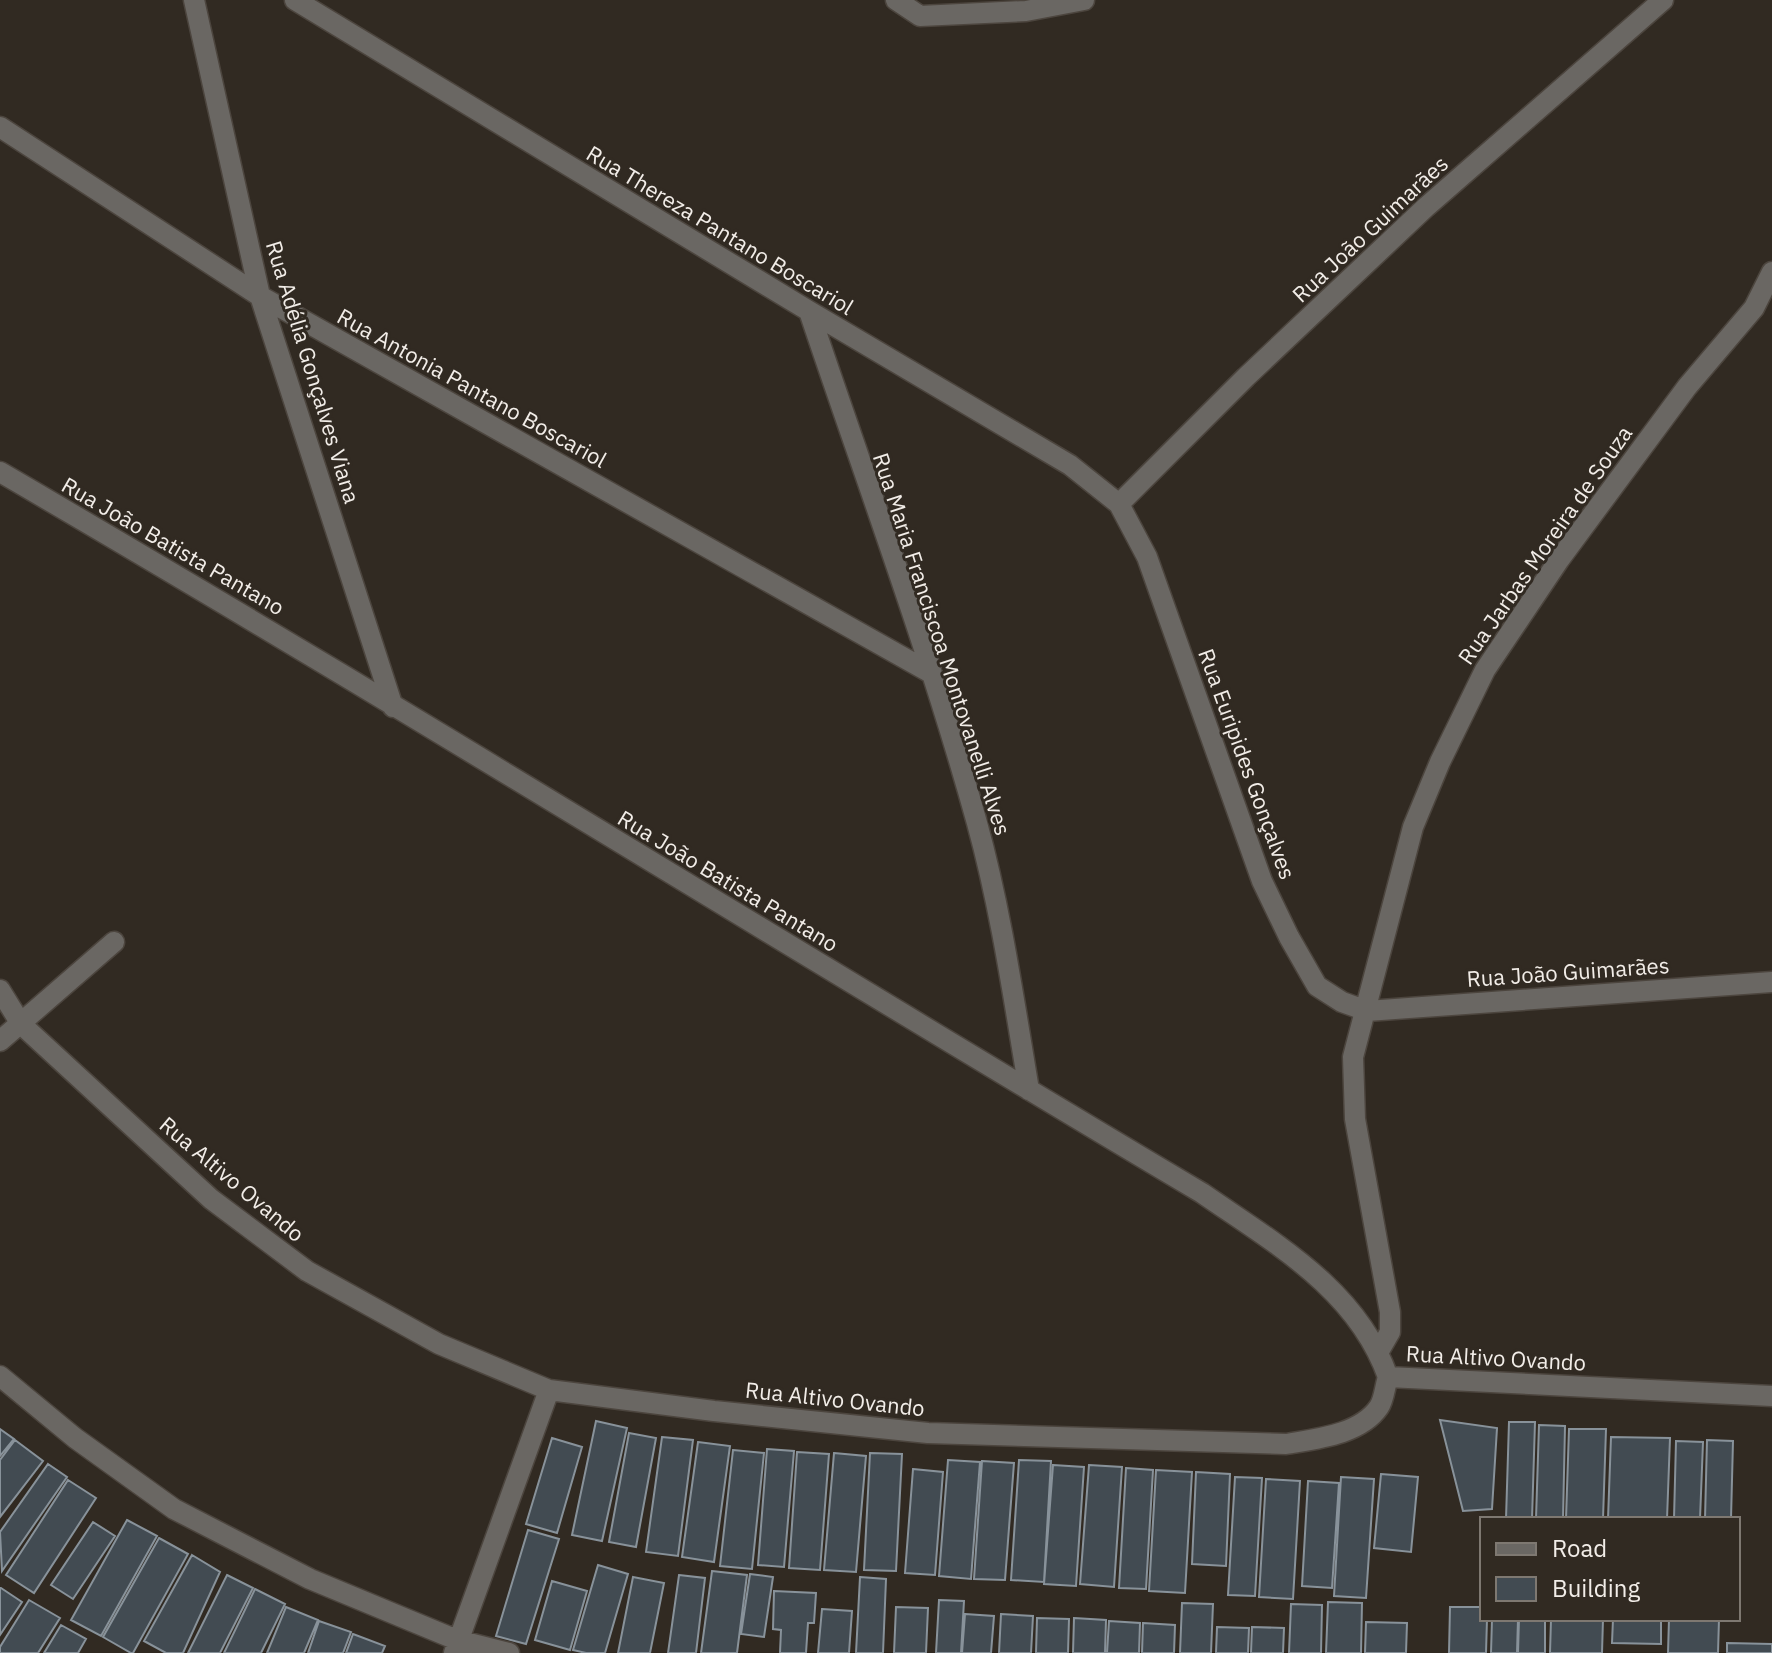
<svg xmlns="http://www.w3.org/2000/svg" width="1772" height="1653" font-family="'IBM Plex Sans',sans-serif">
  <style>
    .building { fill: #424b52; stroke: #88929a; stroke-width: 2 }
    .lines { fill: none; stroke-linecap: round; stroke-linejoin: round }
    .minor-casing { stroke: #4c453e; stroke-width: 23 }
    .minor { stroke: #6a6763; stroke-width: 20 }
    .labels { text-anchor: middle; stroke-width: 6; stroke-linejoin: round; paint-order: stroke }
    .street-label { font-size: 22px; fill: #f2ede8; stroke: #312a22 }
  </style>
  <rect width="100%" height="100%" fill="#312a22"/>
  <!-- building -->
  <path class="building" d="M 1440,1420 L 1497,1428 L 1492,1509 L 1463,1511 Z
    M 596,1421 L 627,1428 L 602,1541 L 572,1535 Z
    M 1509,1422 L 1535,1422 L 1532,1519 L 1506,1519 Z
    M 1539,1425 L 1565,1426 L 1563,1519 L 1536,1519 Z
    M 0,1429 L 14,1439 L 0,1456 Z
    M 1569,1429 L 1606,1429 L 1603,1519 L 1566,1519 Z
    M 629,1433 L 656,1438 L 636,1547 L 609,1542 Z
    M 662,1437 L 693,1440 L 678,1556 L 646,1552 Z
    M 1611,1437 L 1670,1438 L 1667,1519 L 1608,1519 Z
    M 552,1438 L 582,1447 L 557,1533 L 526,1524 Z
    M 15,1440 L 43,1461 L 0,1517 L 0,1460 Z
    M 1707,1440 L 1733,1441 L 1731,1519 L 1705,1519 Z
    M 1676,1441 L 1703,1442 L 1700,1519 L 1674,1519 Z
    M 698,1442 L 730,1446 L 714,1562 L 682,1557 Z
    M 767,1449 L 794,1451 L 784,1567 L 758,1565 Z
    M 733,1450 L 764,1453 L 752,1569 L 720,1566 Z
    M 797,1452 L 829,1454 L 820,1570 L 789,1568 Z
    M 834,1453 L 866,1456 L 856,1572 L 824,1570 Z
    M 870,1453 L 902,1454 L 896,1571 L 864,1570 Z
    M 948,1460 L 980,1462 L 971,1579 L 939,1576 Z
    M 1019,1460 L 1051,1461 L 1044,1582 L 1011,1580 Z
    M 982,1461 L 1014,1463 L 1005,1580 L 974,1579 Z
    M 48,1464 L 67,1477 L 2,1571 L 0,1532 Z
    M 1053,1465 L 1084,1467 L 1076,1586 L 1044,1584 Z
    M 1089,1465 L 1122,1467 L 1114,1587 L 1080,1584 Z
    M 1126,1468 L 1153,1470 L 1146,1589 L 1119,1588 Z
    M 913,1469 L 943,1472 L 935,1575 L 905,1573 Z
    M 1156,1470 L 1192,1472 L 1185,1593 L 1149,1591 Z
    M 1196,1472 L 1230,1474 L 1226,1566 L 1192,1564 Z
    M 1381,1474 L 1418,1477 L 1411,1552 L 1374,1548 Z
    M 1235,1477 L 1262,1478 L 1255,1596 L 1228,1595 Z
    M 1341,1477 L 1374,1479 L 1366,1598 L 1334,1596 Z
    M 1266,1479 L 1300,1481 L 1293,1599 L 1259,1597 Z
    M 68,1480 L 96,1498 L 34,1593 L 6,1575 Z
    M 1308,1481 L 1339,1483 L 1332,1588 L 1302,1586 Z
    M 127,1520 L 157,1536 L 101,1636 L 71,1620 Z
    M 93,1522 L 115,1536 L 73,1599 L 51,1585 Z
    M 528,1530 L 559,1539 L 526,1644 L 496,1636 Z
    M 159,1538 L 188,1554 L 133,1653 L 131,1653 L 103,1637 Z
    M 192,1555 L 220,1572 L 183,1653 L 166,1653 L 144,1641 Z
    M 598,1565 L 628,1574 L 605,1653 L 586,1653 L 573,1650 Z
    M 712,1571 L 747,1575 L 737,1653 L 701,1653 Z
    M 750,1574 L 773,1577 L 764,1637 L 741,1634 Z
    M 227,1575 L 253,1588 L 220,1653 L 188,1653 Z
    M 679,1575 L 705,1578 L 696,1653 L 668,1653 Z
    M 633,1577 L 664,1583 L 650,1653 L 618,1653 Z
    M 860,1577 L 886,1579 L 883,1653 L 856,1653 Z
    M 552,1581 L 587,1591 L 570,1650 L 535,1640 Z
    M 1,1588 L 22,1602 L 0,1635 L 0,1588 Z
    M 255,1589 L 285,1604 L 261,1653 L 224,1653 Z
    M 774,1591 L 816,1593 L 814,1623 L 808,1623 L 806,1653 L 780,1653 L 781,1630 L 773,1629 Z
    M 29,1600 L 60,1618 L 38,1653 L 0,1653 L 0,1647 Z
    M 939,1600 L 964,1601 L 961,1653 L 936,1653 Z
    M 1328,1602 L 1362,1603 L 1361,1653 L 1326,1653 Z
    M 1182,1603 L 1213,1604 L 1211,1653 L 1180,1653 Z
    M 1291,1604 L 1322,1605 L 1321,1653 L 1289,1653 Z
    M 286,1607 L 318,1620 L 304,1653 L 267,1653 Z
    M 896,1607 L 928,1608 L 926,1653 L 894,1653 Z
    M 1450,1607 L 1482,1607 L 1482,1619 L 1487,1619 L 1486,1653 L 1449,1653 Z
    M 822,1609 L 852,1611 L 849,1653 L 818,1653 Z
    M 965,1614 L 994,1616 L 991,1653 L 962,1653 Z
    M 1001,1614 L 1033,1616 L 1031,1653 L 999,1653 Z
    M 1037,1618 L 1069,1619 L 1068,1653 L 1036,1653 Z
    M 1074,1618 L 1106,1620 L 1105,1653 L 1073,1653 Z
    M 1492,1619 L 1518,1619 L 1517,1653 L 1491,1653 Z
    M 1519,1619 L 1545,1619 L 1545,1653 L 1518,1653 Z
    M 1551,1619 L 1603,1619 L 1602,1653 L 1550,1653 Z
    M 1613,1619 L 1661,1619 L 1661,1644 L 1612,1643 Z
    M 1669,1619 L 1719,1619 L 1718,1653 L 1668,1653 Z
    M 319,1621 L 351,1632 L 343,1653 L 308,1653 Z
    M 1109,1621 L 1140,1623 L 1139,1653 L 1107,1653 Z
    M 1366,1622 L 1407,1623 L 1406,1653 L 1365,1653 Z
    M 1143,1623 L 1175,1625 L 1174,1653 L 1142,1653 Z
    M 61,1625 L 86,1639 L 78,1653 L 44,1653 Z
    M 1217,1627 L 1249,1628 L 1248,1653 L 1216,1653 Z
    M 1252,1627 L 1284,1628 L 1283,1653 L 1251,1653 Z
    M 353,1634 L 385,1646 L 382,1653 L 346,1653 Z
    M 1727,1643 L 1772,1644 L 1772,1653 L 1727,1653 Z"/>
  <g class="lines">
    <!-- minor casing -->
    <g class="minor-casing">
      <path id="minor" d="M 194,0 L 260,296 L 393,707
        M 295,0 L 809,311 L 1070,465 L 1119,504 L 1147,557 L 1262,881 L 1289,937 L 1317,986 L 1342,1002 L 1367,1011 L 1772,982
        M 896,0 L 920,16 L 1026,11 L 1084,0
        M 0,127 L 260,296 L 931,673
        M 809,311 C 866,481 929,650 977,823 C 1001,910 1014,1001 1029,1090
        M 0,472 C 404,707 800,955 1202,1193 C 1274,1243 1357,1289 1388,1377
        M 1119,504 L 1246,377 L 1426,207 L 1663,0
        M 0,990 L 21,1024 L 211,1199 L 307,1271 L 439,1344 L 549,1390 L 714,1411 L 928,1433 L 1286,1444 C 1315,1439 1360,1435 1379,1407 C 1384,1400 1385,1386 1388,1377
        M 0,1041 L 114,942
        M 1379,1351 L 1390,1332 L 1390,1312 L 1355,1119 L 1353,1057 L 1413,827 L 1440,762 L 1485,670 L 1559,560 L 1687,387 L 1754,308 L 1772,272
        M 0,1376 L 75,1438 L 174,1509 L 310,1579 L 457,1640 L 509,1653
        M 1388,1377 L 1772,1396
        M 454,1653 L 549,1390"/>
    </g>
    <!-- minor -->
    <use href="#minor" class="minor"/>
  </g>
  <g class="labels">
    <!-- street labels -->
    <g class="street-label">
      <text transform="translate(1370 229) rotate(-43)" y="8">Rua João Guimarães</text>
      <text transform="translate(720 230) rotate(31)" y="8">Rua Thereza Pantano Boscariol</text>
      <text transform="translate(313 372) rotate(73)" y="8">Rua Adélia Gonçalves Viana</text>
      <text transform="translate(472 388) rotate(29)" y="8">Rua Antonia Pantano Boscariol</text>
      <text transform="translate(1545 545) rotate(-55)" y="8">Rua Jarbas Moreira de Souza</text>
      <text transform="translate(173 546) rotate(30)" y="8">Rua João Batista Pantano</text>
      <text transform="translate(942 644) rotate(72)" y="8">Rua Maria Franciscoa Montovanelli Alves</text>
      <text transform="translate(1247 764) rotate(70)" y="8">Rua Euripides Gonçalves</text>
      <text transform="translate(728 881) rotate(31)" y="8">Rua João Batista Pantano</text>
      <text transform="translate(1568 972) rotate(-4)" y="8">Rua João Guimarães</text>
      <text transform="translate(232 1179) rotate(40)" y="8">Rua Altivo Ovando</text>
      <text transform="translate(1496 1358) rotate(3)" y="8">Rua Altivo Ovando</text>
      <text transform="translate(835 1399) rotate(6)" y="8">Rua Altivo Ovando</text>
    </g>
  </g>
  <!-- legend -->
  <rect x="1480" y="1517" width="260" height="104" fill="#312a22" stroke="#7e7871" stroke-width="2"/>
  <rect x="1496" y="1543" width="40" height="12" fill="#6a6763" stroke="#7e7871" stroke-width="2"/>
  <text x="1552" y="1557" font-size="24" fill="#f2ede8">Road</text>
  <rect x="1496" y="1577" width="40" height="24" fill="#424b52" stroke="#7e7871" stroke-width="2"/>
  <text x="1552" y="1597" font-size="24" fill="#f2ede8">Building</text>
</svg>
